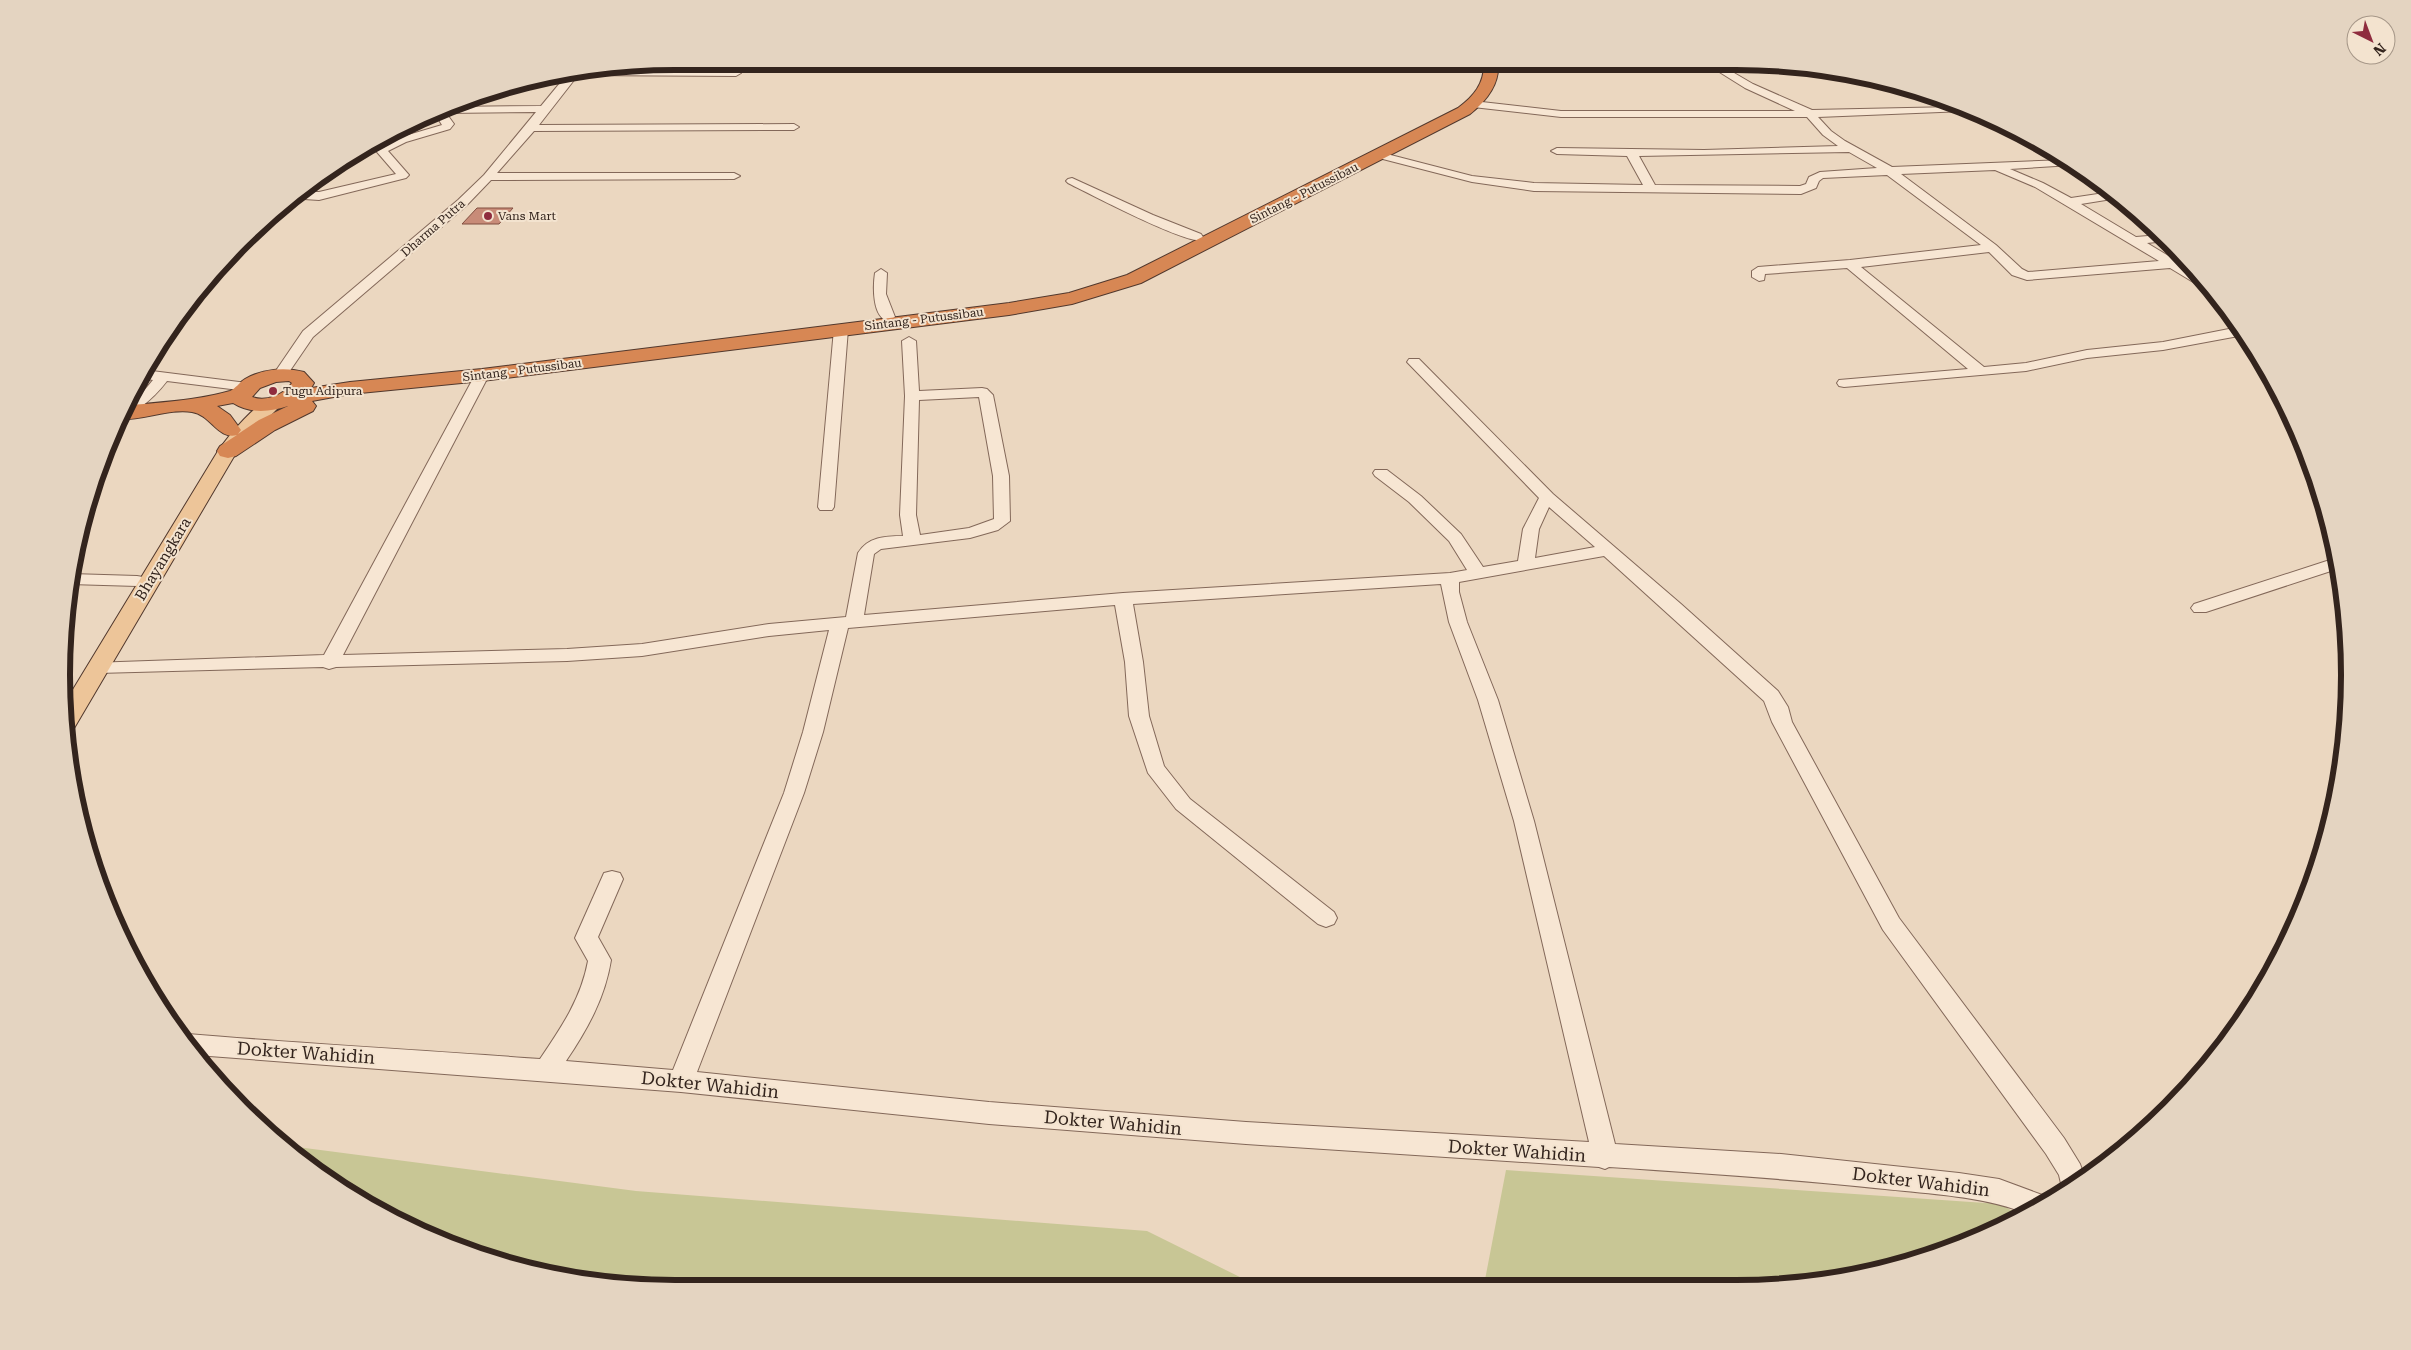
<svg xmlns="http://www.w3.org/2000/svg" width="2411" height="1350" font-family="'Roboto Serif',serif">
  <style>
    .green { fill: #c8c695 }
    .building { fill: #c88b78; stroke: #814f40 }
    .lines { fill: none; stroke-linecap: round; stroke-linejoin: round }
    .minor-casing { stroke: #836859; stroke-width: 2 }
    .major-casing { stroke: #51382d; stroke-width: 2 }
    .highway-casing { stroke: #51382d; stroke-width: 2 }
    .minor { fill: #f7e6d3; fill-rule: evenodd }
    .major { fill: #edc599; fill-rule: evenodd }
    .highway { fill: #d78754; fill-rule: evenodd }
    .poi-dot { fill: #8f2c3e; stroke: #f3e3cf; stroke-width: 2 }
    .labels { text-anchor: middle; stroke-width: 4; stroke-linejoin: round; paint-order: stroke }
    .far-street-label { font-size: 12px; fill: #33241d; stroke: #f3e3cf }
    .far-poi-label { font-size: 12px; fill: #33241d; stroke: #f3e3cf; text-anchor: start }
    .street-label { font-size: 15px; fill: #33241d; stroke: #f3e3cf }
    .near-street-label { font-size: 18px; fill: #33241d; stroke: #f3e3cf }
    .rim { fill: none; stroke: #33241d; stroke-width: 6 }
  </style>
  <rect width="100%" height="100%" fill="#ebd7c0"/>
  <!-- green -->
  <path class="green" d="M 282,1145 L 636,1191 L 1147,1231 L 1256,1285 L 635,1287 L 478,1256 L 368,1206 Z
    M 1506,1170 L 2000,1204 L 2018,1214 L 1934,1256 L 1816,1284 L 1484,1285 Z"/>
  <!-- building -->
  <path class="building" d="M 477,208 L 513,208 L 499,224 L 462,224 Z"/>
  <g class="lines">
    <!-- minor casing -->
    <g class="minor-casing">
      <path id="minor" d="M 1705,63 L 1717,63 L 1753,84 L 1812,110 L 1955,107 L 1965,111 L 1818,117 L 1831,131 L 1845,141 L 1892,167 L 2066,160 L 2072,165 L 2010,169 L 2043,183 L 2071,198 L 2111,192 L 2118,198 L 2081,204 L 2136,237 L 2160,235 L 2166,241 L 2147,243 L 2195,272 L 2211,288 L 2203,288 L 2170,268 L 2027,280 L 2012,275 L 1989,252 L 1861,267 L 1984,367 L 2026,363 L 2087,350 L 2163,342 L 2239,327 L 2244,335 L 2163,350 L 2087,358 L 2026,371 L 1844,387 L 1839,386 L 1837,383 L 1839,380 L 1968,369 L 1847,268 L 1765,274 L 1764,280 L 1759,281 L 1752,277 L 1752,271 L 1758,267 L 1850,260 L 1981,245 L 1887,175 L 1823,178 L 1819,181 L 1816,188 L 1801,194 L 1534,191 L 1472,182 L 1375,157 L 1373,155 L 1379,152 L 1472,176 L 1534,183 L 1643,185 L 1627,156 L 1557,154 L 1551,151 L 1557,148 L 1704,150 L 1838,146 L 1823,135 L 1807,117 L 1561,117 L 1473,107 L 1468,104 L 1473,101 L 1561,111 L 1795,111 L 1745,88 ZM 1849,152 L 1877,168 L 1820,172 L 1809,177 L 1806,184 L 1800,186 L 1655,185 L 1639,156 ZM 1995,170 L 2035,187 L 2159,261 L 2028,272 L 2022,269 L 1996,245 L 1901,174 Z
        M 668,68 L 736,70 L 741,73 L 736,76 L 578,75 L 539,125 L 794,124 L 799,127 L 794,130 L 534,131 L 497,173 L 734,173 L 740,176 L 734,179 L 491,180 L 466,206 L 313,337 L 285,378 L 275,378 L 273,375 L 303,331 L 458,200 L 484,175 L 536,112 L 446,113 L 454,124 L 450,129 L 406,142 L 388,151 L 409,175 L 406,178 L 319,200 L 304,199 L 296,193 L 302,188 L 311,192 L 319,192 L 396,174 L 377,152 L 377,148 L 398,138 L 442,125 L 434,112 L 447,107 L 541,106 L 569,72 L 585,69 Z
        M 1072,178 L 1153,215 L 1201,234 L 1203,237 L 1201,240 C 1185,244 1088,193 1068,183 L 1066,181 L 1068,179 Z
        M 881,269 L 887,273 L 886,294 L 895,317 L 888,321 C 872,317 873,286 875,273 Z
        M 841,325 L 848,329 L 834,507 L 832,510 L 820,510 L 818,507 L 834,329 Z
        M 909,337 L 916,341 L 919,391 L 982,388 L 987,389 L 993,395 L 1009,476 L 1010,521 L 998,530 L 970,538 L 881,549 L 874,554 L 864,615 L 1123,593 L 1450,573 L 1467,570 L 1449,541 L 1409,502 L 1375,476 L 1373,473 L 1375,470 L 1387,470 L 1421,496 L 1461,534 L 1483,567 L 1518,561 L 1523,529 L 1539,498 L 1407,362 L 1409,359 L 1419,359 L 1553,494 L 1681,604 L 1778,691 L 1788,707 L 1792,722 L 1899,918 L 2064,1138 L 2080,1164 L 2085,1178 L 2063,1192 L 2059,1175 L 2046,1154 L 1883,930 L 1772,722 L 1764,701 L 1604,556 L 1459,582 L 1459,592 L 1467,622 L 1498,700 L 1534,821 L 1615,1144 L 1781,1154 L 1959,1173 L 1999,1179 L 2045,1196 L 2047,1200 L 2023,1212 C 1979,1196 1931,1194 1885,1189 C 1793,1179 1701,1173 1609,1167 L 1605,1169 L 1599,1167 L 1246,1144 L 989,1124 L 681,1092 L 196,1055 L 182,1036 L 188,1034 C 305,1044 422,1050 540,1059 C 561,1028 581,999 588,961 L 575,938 L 604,873 L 612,871 L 620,873 L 623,879 L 598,937 L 611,960 C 605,998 587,1030 566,1061 L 673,1070 L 784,793 L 803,732 L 829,630 L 769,636 L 642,656 L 567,661 L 336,667 L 329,669 L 323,667 L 98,673 L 91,671 L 89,667 L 91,663 L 324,655 L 475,375 L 482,371 L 489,375 L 343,655 L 567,649 L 642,644 L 769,624 L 846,617 L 858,553 C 868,537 885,536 903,536 L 900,515 L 905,396 L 902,341 ZM 979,397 L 993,476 L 994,519 L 969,528 L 920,535 L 916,515 L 919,400 ZM 1549,507 L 1595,547 L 1535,558 L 1539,529 ZM 1441,584 L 1449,622 L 1478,700 L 1514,821 L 1589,1142 L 1246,1122 L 989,1102 L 697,1072 L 804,793 L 823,732 L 848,628 L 1115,605 L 1125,662 L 1129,716 L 1148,773 L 1176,809 L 1318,924 L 1326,927 L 1334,924 L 1337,918 L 1334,912 L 1190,799 L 1164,766 L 1149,716 L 1143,662 L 1133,604 Z
        M 144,370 L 247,383 L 254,387 L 247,391 L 167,381 C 156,395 139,413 121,414 L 126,402 L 143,392 L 153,380 L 139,378 Z
        M 2336,558 L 2337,569 L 2206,612 L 2194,612 L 2191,608 L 2194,604 Z
        M 71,574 L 137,576 L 143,577 L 146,581 L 143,585 L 137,586 L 70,584 Z"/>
    </g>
    <!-- major casing -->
    <g class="major-casing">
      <path id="major" d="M 274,397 L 281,399 L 283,403 L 257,429 L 236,453 L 73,730 L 65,732 L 63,706 L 218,451 C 229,435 256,402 274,397 Z"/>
    </g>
    <!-- highway casing -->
    <g class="highway-casing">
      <path id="highway" d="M 1484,64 L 1498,63 C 1500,85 1485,102 1470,114 L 1141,283 L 1072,304 L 1009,315 L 482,381 L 350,394 L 312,401 L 316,406 L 313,411 L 275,430 L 236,456 L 228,458 L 220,456 L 217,451 L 220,446 L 237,435 C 218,440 211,415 192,412 C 170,408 141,421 119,419 L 124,406 C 159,402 196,401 230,391 C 235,389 240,382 245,379 C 262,369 285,367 304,372 L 314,383 L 311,388 L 350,382 L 482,369 L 1009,303 L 1069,293 L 1127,275 L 1458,108 C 1474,96 1484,84 1484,64 ZM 276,382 L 289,381 L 292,383 C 284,395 266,402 252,397 L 260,388 ZM 233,403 C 250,414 270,412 288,406 L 259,420 L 238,434 L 241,430 L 230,415 L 217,406 Z"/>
    </g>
    <!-- minor -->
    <use href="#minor" class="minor"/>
    <!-- major -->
    <use href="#major" class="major"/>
    <!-- highway -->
    <use href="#highway" class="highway"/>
  </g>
  <!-- markers -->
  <g class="poi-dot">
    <circle cx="488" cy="216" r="5"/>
    <circle cx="273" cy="391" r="5"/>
  </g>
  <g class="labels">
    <!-- far-street labels -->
    <g class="far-street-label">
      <text transform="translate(1304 193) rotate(-27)" y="4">Sintang - Putussibau</text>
      <text transform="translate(433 228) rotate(-41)" y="4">Dharma Putra</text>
      <text transform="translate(924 319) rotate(-7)" y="4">Sintang - Putussibau</text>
      <text transform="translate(522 370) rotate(-7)" y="4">Sintang - Putussibau</text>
    </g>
    <!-- far-poi labels -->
    <g class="far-poi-label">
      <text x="498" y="220">Vans Mart</text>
      <text x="283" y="395">Tugu Adipura</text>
    </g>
    <!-- street labels -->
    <g class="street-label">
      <text transform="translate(163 559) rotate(-59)" y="5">Bhayangkara</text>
    </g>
    <!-- near-street labels -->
    <g class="near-street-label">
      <text transform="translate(306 1053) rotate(4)" y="6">Dokter Wahidin</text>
      <text transform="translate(710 1085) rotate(6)" y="6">Dokter Wahidin</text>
      <text transform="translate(1113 1123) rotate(5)" y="6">Dokter Wahidin</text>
      <text transform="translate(1517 1151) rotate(4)" y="6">Dokter Wahidin</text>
      <text transform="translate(1921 1182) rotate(7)" y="6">Dokter Wahidin</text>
    </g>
  </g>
  <!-- crop -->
  <path d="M0 0H2411V1350H0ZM675 70H1736A605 605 0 0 1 2341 675V675A605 605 0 0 1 1736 1280H675A605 605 0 0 1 70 675V675A605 605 0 0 1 675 70Z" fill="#e4d4c1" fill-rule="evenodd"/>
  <path class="rim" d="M675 70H1736A605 605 0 0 1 2341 675V675A605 605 0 0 1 1736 1280H675A605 605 0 0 1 70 675V675A605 605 0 0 1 675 70Z"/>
  <!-- north arrow -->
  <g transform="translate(2371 40) rotate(138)"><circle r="24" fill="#f3e3cf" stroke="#a69788"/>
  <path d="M0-4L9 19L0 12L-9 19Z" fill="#8f2c3e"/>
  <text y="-8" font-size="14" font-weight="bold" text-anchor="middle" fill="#33241d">N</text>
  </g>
</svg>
